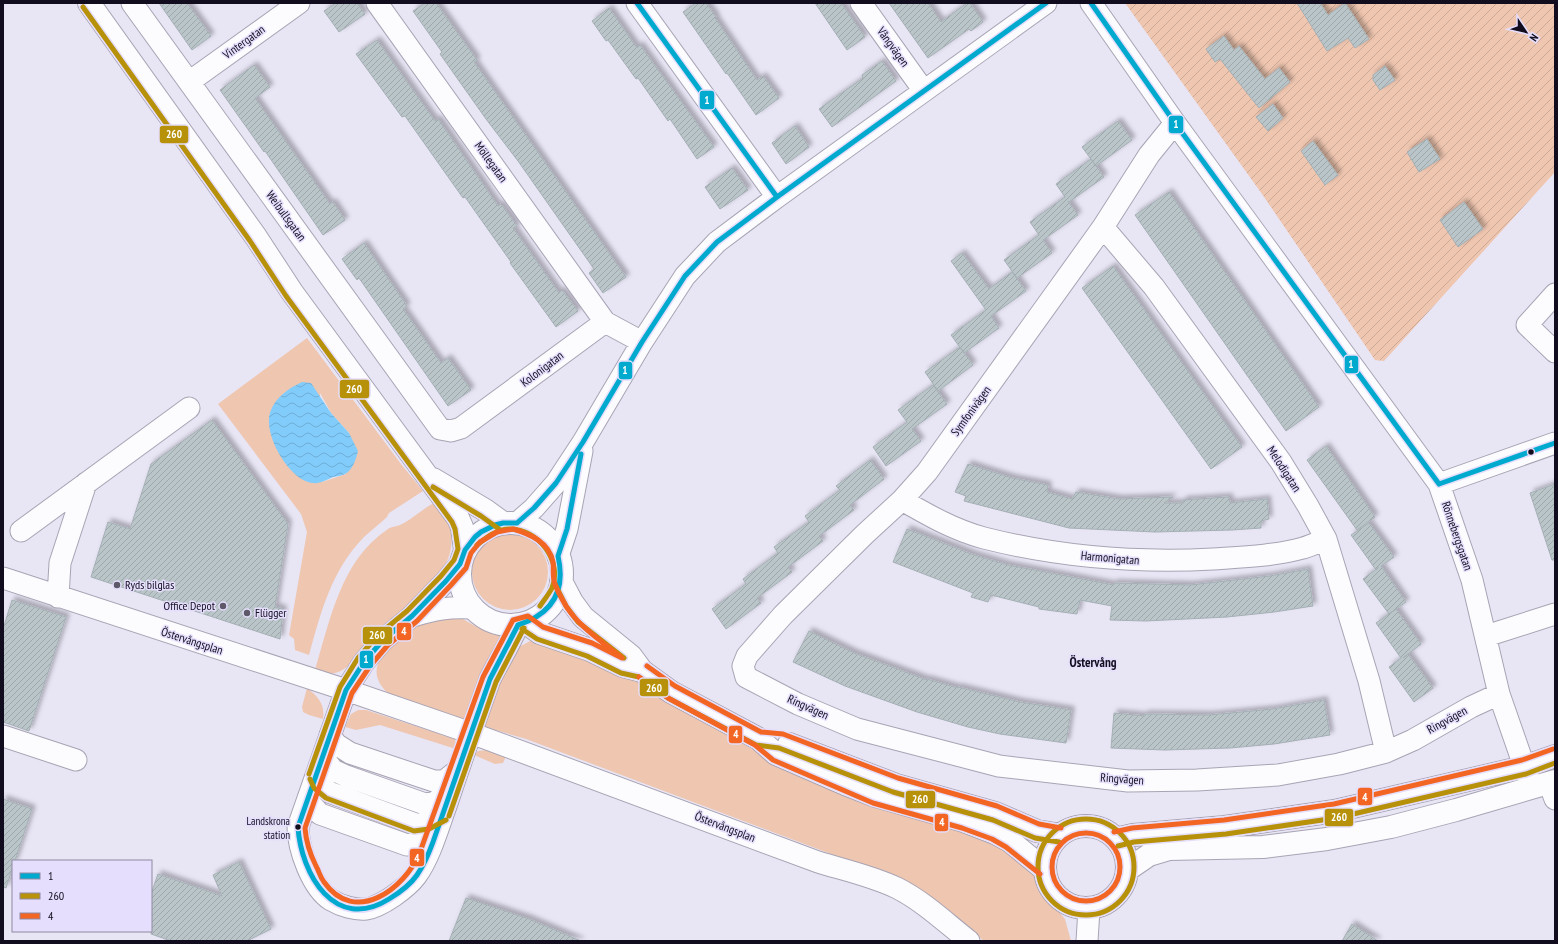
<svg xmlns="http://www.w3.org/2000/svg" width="1558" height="944" font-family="'PT Sans Narrow',sans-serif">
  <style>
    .grass { fill: #efc6b0; fill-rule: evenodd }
    .garden { fill: url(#garden-furrows) }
    .water { fill: url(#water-waves) }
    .building { fill: url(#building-hatch); stroke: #a5b0b5; filter: url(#shadow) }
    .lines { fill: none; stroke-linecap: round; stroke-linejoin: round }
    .minor-casing { stroke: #a8a4b4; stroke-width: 23 }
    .major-casing { stroke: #a8a4b4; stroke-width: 24 }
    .minor { stroke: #fcfbfe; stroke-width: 21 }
    .major { stroke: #fcfbfe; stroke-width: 22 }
    .bus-1-casing { stroke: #e5defc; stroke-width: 8 }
    .bus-2-casing { stroke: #e5defc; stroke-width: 8 }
    .bus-3-casing { stroke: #e5defc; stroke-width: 8 }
    .bus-1 { stroke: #00a9ce; stroke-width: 5 }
    .bus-2 { stroke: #b79109; stroke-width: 5 }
    .bus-3 { stroke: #f26522; stroke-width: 5 }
    .bus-dot { fill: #120d1e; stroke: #e5defc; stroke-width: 1.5 }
    .poi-dot { fill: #5d5969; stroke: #e5defc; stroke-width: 1.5 }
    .labels { text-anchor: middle; stroke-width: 3; stroke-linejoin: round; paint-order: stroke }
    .bus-label { font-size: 11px; fill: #120d1e; stroke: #e5defc; text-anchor: end }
    .street-label { font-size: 12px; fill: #120d1e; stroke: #e5defc }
    .poi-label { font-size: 12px; fill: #120d1e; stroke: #e5defc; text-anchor: start }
    .neighbourhood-label { font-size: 13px; font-weight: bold; fill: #120d1e; stroke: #e5defc }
    .line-badge { stroke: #e5defc; stroke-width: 1.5 }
    .badge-label { font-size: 11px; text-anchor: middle; font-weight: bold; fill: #fff }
  </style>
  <defs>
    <pattern id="garden-furrows" width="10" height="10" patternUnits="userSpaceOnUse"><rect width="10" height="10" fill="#efc6b0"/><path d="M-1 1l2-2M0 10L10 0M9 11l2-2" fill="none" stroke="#cca997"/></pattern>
    <pattern id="water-waves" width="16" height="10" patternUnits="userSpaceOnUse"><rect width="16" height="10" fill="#82ccfb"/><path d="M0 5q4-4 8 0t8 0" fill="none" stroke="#6faed7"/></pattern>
    <pattern id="building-hatch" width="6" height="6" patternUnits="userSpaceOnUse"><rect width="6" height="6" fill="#b9c5c8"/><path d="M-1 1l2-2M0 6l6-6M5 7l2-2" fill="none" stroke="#9ea8ab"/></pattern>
    <filter id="shadow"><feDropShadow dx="3.5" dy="-3.5" stdDeviation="2" flood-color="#0004"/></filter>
  </defs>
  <rect width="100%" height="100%" fill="#e8e5f5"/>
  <!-- grass -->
  <path class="grass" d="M 307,338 L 401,464 L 423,491 L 389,513 L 387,517 C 380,524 371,530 364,537 C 331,571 321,612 309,655 L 295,650 L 294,639 L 289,635 L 307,532 L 301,514 L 218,404 ZM 320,393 L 331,413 L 349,433 L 346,474 L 322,482 Z
    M 436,502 C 449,521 455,529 450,553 C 443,582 393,616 372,637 C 362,648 353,667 338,672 C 330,675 323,673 315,670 C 330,620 341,560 388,529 C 392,526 396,527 400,525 C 413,519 423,508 436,502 Z
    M472 572a38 38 0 1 1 76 0a38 38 0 1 1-76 0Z
    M 456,615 L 475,626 L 507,637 L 470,722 L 392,697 C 364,673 378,656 402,637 C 407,633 413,626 420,624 C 430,619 445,618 456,615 Z
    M 530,641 L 548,641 L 588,657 L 644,685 L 698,719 L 761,754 L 991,836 L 1032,867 L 1045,895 L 1065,919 L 1071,941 L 984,941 L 957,919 L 879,872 L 526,739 L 482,726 L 512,651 Z
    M 307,688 C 319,697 325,705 323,719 L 309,715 L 303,712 L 302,707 Z
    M 358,710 L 366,710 L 455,739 L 456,749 L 380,725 L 356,730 L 345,727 L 351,714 Z
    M 488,750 L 506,756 L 503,763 L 495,764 L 474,755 L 478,751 Z"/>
  <!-- garden -->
  <path class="garden" d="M 1125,3 L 1555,3 L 1555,172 L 1384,361 L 1375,360 L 1262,194 Z"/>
  <!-- water -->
  <path class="water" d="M 302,382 L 311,383 L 331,413 L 349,433 L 358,451 C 356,459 353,470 345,474 C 341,476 337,476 333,477 C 327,480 319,484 313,483 C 289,481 261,432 271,410 C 276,397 289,388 302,382 Z"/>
  <!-- building -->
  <path class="building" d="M 159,3 L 187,3 L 211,36 L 192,50 Z
    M 336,3 L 357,3 L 365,14 L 339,32 L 324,11 Z
    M 425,3 L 436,3 L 477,60 L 474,62 L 626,277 L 603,293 L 589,273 L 594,269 L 518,161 L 486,119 L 440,54 L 442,52 L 413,11 Z
    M 696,3 L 706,3 L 716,17 L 715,18 L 757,80 L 763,76 L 779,98 L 756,115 L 727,73 L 726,74 L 683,12 Z
    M 815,3 L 841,3 L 865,37 L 847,50 Z
    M 889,3 L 928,3 L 941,22 L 967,3 L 970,3 L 983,22 L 971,31 L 969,29 L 928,58 Z
    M 1297,3 L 1320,3 L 1328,15 L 1345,3 L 1369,39 L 1355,48 L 1348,38 L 1327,51 Z
    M 609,8 L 637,48 L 640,45 L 714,147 L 697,159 L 670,119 L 668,121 L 638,78 L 636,79 L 608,40 L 606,41 L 592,21 Z
    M 1224,36 L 1234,50 L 1239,46 L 1265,79 L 1279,68 L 1290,82 L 1259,108 L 1220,59 L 1215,62 L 1206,49 Z
    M 377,40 L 435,121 L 438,119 L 498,206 L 501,204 L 517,226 L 513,228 L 559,293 L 562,290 L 578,311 L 556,327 L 510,263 L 511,262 L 465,197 L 463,198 L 405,116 L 402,117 L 356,54 Z
    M 882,61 L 896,81 L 832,127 L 819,109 L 863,78 L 862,75 Z
    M 254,65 L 270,87 L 255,98 L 330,204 L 333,202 L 345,220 L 323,235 L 265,151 L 264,152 L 220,90 Z
    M 1385,66 L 1395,80 L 1380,90 L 1373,80 L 1373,75 Z
    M 1273,104 L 1283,118 L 1268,131 L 1256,117 Z
    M 1118,121 L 1132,140 L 1096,166 L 1082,147 Z
    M 795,126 L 809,147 L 786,164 L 772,143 Z
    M 1427,139 L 1440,159 L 1419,172 L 1407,152 Z
    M 1313,141 L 1338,175 L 1325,185 L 1301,151 Z
    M 1091,159 L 1104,177 L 1069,202 L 1068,201 L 1078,215 L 1043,240 L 1052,253 L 1017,278 L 1004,260 L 1039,235 L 1030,222 L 1065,197 L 1056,184 Z
    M 732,168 L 748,190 L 720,209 L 705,187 Z
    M 1169,192 L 1319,407 L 1286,431 L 1135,215 Z
    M 1464,202 L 1483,229 L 1458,247 L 1440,220 Z
    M 364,243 L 407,306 L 403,309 L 441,363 L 448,358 L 471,390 L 448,406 L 359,278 L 357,280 L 342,259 Z
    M 962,253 L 989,289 L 1012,272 L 1026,291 L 991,316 L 999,328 L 964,353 L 951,335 L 986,310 L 951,261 Z
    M 1113,266 L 1242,447 L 1211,469 L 1082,288 Z
    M 960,347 L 973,365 L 938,391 L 925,372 Z
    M 933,385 L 947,404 L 912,429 L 921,441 L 886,466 L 873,447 L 907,422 L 898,410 Z
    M 212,420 L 288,524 L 275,607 L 283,609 L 280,639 L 91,577 L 108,522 L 130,529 L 151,464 Z
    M 1326,446 L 1375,517 L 1357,530 L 1307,460 Z
    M 870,460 L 884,479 L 850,505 L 854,510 L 819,536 L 823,541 L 788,567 L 792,572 L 757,598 L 761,603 L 726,629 L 712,609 L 746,584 L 743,579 L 778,553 L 774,547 L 809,522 L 805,516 L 840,490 L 836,486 Z
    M 968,464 L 1012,478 L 1048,485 L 1047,492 L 1072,499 L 1076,492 L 1119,499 L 1173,497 L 1164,503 L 1183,503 L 1183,500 L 1229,497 L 1230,503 L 1267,499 L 1269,519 L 1261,521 L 1261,528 L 1232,530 L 1155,532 L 1069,528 L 964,501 L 966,496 L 955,492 Z
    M 1555,484 L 1555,560 L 1552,560 L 1530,493 Z
    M 1369,523 L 1394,557 L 1381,566 L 1406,602 L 1389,614 L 1363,579 L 1379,567 L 1376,570 L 1351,535 Z
    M 907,529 L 974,555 L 1008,565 L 1114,585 L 1114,583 L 1190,585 L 1270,576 L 1308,569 L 1313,606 L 1274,612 L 1227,617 L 1146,621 L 1110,620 L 1112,606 L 1080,600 L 1077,614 L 1039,609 L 1039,607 L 991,595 L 988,602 L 971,597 L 973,593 L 893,562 Z
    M 12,600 L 66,617 L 29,731 L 3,722 L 3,629 Z
    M 1396,609 L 1421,644 L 1403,658 L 1408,654 L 1433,688 L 1414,702 L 1389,667 L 1401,658 L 1376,623 Z
    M 809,631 L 854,653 L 927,680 L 927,679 L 958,688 L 958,687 L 1020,702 L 1071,710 L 1066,743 L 1000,734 L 968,727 L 917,712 L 845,686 L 793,662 Z
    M 1324,700 L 1330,735 L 1274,744 L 1230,748 L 1165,750 L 1111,748 L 1114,713 L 1145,716 L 1145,714 L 1209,715 L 1273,709 Z
    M 3,799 L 32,809 L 15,861 L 13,861 L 13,866 L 6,888 L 3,887 Z
    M 239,862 L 271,929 L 247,941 L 171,941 L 151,934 L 151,894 L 158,874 L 222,896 L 213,875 Z
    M 466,898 L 529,919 L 581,941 L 449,941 Z
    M 1352,924 L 1378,941 L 1342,941 Z"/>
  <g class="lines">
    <!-- minor casing -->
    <g class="minor-casing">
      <path id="minor" d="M 132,3 L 440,429 L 451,431 L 461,428 L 605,322 L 642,342
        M 377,3 L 605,322
        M 637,3 L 777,197
        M 861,3 L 924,91
        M 1091,3 L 1175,123 L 1439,484 L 1472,580 L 1499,694 L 1530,783
        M 189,82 L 299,3
        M 1175,123 L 1149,155 L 1103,227 L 927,472 L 902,500 L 865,534 L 783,615 L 747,656 L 743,666 L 746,677 L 798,704 L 857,729 L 999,766 L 1128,781 L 1197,780 L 1278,775 L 1339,764 L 1386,752 L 1413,740 L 1471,707 L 1499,694
        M 1103,227 L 1154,287 L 1281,462 L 1308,506 L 1326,539 L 1369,681 L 1386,752
        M 1555,294 L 1527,325 L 1555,352
        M 1439,484 L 1555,443
        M 902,500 C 928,515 954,530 984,538 C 1059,557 1136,563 1213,559 C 1243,557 1274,556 1303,548 C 1311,546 1318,542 1326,539
        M 517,523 L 534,508 L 556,483 L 583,442 L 642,342 L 685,276 L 717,242 L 777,197 L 1046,3
        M 21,531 L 189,408
        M 558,556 L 567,529 L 582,451
        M 460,564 L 446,581 L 412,616 L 383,640 L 364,662 L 346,690 L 298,827 C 298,849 312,888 331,900 C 341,906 355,910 366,909 C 381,907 407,888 416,876 C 430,857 438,828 446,806 C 460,764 475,721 490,679 C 499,661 510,644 518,625
        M 3,578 L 346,690 L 471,733 L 818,862 C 844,870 872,876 897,888 C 923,901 946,923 969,941
        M 58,597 L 60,563 L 86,483
        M 413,616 C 435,609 448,607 472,608
        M 1486,636 L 1555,614
        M 330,735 L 336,744 L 350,753 L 434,781 L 444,781 L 458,770
        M 3,736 L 76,760
        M 324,754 L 326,761 L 333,770 L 346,776 L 425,804 L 433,803 L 450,793
        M 316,776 L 319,783 L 329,792 L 416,824 C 427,823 433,820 442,814
        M 1549,783 L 1555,799
        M 308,801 L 320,814 L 407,845 L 426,841 L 436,834
        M 1087,941 L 1089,909"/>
    </g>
    <!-- major casing -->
    <g class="major-casing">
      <path id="major" d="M 89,3 L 256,237 L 292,292 L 458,518 L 462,527 L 465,550
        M 433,479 L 485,510 L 503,523
        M460 574a51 51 0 1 1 102 0a51 51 0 1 1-102 0Z
        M 561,581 L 572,602 L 583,617 L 631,656 L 642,671 L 671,692 L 759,739 L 776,754 L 845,784 L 876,796 L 964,821 L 995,833 L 1010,841 L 1044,869
        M 526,623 L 540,633 L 590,650 L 623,666 L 642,671
        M 789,744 L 896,785 L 995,813 L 1037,831 L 1060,835
        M1045 867a41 41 0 1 1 82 0a41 41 0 1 1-82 0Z
        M 1116,839 L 1133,835 L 1225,827 L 1335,811 L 1524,767 L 1555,756
        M 1127,870 L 1149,855 L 1169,849 L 1263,847 L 1327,839 L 1391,827 L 1456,810 L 1555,781"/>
    </g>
    <!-- minor -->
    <use href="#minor" class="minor"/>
    <!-- major -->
    <use href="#major" class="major"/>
    <!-- bus-1 casing -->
    <g class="bus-1-casing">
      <path id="bus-1" d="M 637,3 L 777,197
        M 1091,3 L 1175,123 L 1439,484
        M 1439,484 L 1555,443
        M 517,523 L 503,523 L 495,525 L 481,532 L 475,537 L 465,550 L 460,564 L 446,581 L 412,616 L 383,640 L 364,662 L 346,690 L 298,827 C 301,874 335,933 389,899 C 399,893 410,885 417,875 C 424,865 429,853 433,842 L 490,679 L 518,625
        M 517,523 L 534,508 L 556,483 L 583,442 L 642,342 L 685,276 L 717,242 L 777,197 L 1046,3
        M 558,556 L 567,529 L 581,454
        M 518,625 C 552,614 566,591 558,556"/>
    </g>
    <!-- bus-2 casing -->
    <g class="bus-2-casing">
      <path id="bus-2" d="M 83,7 L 250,241 L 286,296 L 452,522 L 455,529 L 458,549 L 454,560 L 441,576 L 407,611 L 378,635 L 358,658 L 340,687 L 309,774
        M 433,487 L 481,516 L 499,529
        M 477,545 C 487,537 497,529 510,529 C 538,529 563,561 552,588 C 549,594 544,600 540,606
        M 555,584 L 566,606 L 578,622 L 624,658
        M 522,629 L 537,639 L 587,656 L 621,673 L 639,677 L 668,698 L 756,745 L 779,748 L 893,792 L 993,820 L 1035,838 L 1059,842
        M 310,779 L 314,788 L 326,798 L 414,831 L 429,829 L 446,820
        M 449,816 L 496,682 L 524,628
        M1038 867a48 48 0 1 1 96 0a48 48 0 1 1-96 0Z
        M 1118,846 L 1134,842 L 1226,834 L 1336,818 L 1526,774 L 1555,763"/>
    </g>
    <!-- bus-3 casing -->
    <g class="bus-3-casing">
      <path id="bus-3" d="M 513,529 C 530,534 549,542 553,562 C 554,569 552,577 555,584 C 557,591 562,599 566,606 C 579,627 603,642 622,658 L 592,643 L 543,627 L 528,616 L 513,620 L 483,677 L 420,852 C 405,889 355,926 324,882 C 320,877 319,871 316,866 C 310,854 306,842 305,828 L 352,693 L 370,666 L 388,645 L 417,621 L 451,585 L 466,568 L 471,553 L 480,542 L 497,532 Z
        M 647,666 L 675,686 L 761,732 L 783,734 L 898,778 L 997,806 L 1039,824 L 1061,828
        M 639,677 L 668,698 L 755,745 L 773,760 L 873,803 L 962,828 L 992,839 L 1006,847 L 1040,874
        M 1114,832 L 1132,828 L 1224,820 L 1334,804 L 1522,760 L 1553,749
        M1052 867a34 34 0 1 1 68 0a34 34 0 1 1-68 0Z"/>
    </g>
    <!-- bus-1 -->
    <use href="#bus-1" class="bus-1"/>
    <!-- bus-2 -->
    <use href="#bus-2" class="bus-2"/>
    <!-- bus-3 -->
    <use href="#bus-3" class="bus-3"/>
  </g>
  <!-- markers -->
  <g class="bus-dot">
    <circle cx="1531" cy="452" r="3.5"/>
    <circle cx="298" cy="827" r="3.5"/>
  </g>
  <g class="poi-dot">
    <circle cx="117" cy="585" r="4"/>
    <circle cx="223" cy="606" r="4"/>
    <circle cx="247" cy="613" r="4"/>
  </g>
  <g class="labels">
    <!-- bus labels -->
    <g class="bus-label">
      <text x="290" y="825">Landskrona<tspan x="290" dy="14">station</tspan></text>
    </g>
    <!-- street labels -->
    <g class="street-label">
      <text transform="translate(244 42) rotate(-36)" y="4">Vintergatan</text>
      <text transform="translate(893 47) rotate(54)" y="4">Vångvägen</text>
      <text transform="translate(491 162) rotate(54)" y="4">Möllegatan</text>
      <text transform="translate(286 216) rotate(54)" y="4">Weibullsgatan</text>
      <text transform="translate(542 369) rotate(-37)" y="4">Kolonigatan</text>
      <text transform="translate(971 411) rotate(-54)" y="4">Symfonivägen</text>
      <text transform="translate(1284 469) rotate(57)" y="4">Melodigatan</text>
      <text transform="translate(1457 536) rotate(71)" y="4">Rönnebergsgatan</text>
      <text transform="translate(1110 558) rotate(5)" y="4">Harmonigatan</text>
      <text transform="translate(192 641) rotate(18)" y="4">Östervångsplan</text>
      <text transform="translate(808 707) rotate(24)" y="4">Ringvägen</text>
      <text transform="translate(1447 720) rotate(-29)" y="4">Ringvägen</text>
      <text transform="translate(1122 779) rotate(4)" y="4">Ringvägen</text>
      <text transform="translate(725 827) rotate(21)" y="4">Östervångsplan</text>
    </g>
    <!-- poi labels -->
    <g class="poi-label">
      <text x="125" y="589">Ryds bilglas</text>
      <text x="215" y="610" text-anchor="end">Office Depot</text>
      <text x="255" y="617">Flügger</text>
    </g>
    <!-- neighbourhood labels -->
    <g class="neighbourhood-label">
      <text x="1093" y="667">Östervång</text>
    </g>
  </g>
  <g class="line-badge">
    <rect x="699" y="90" width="16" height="20" rx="4" fill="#00a9ce"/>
    <rect x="1168" y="115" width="16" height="19" rx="4" fill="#00a9ce"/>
    <rect x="159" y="125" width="30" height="19" rx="4" fill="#b79109"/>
    <rect x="1344" y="355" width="15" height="19" rx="4" fill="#00a9ce"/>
    <rect x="618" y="361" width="15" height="19" rx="4" fill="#00a9ce"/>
    <rect x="339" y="379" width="31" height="20" rx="4" fill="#b79109"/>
    <rect x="396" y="622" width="16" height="19" rx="4" fill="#f26522"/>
    <rect x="362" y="626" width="31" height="19" rx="4" fill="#b79109"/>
    <rect x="359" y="650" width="15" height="19" rx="4" fill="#00a9ce"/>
    <rect x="639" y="678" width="30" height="19" rx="4" fill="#b79109"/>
    <rect x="728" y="725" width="15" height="19" rx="4" fill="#f26522"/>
    <rect x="1357" y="787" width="16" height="19" rx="4" fill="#f26522"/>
    <rect x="905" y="790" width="31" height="19" rx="4" fill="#b79109"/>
    <rect x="1324" y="808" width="30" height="19" rx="4" fill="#b79109"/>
    <rect x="934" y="813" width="15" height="19" rx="4" fill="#f26522"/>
    <rect x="409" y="848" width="16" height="19" rx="4" fill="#f26522"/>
  </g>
  <g class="badge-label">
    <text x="707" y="104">1</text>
    <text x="1176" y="128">1</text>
    <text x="174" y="138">260</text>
    <text x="1351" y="368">1</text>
    <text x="625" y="374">1</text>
    <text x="354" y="393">260</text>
    <text x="404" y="635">4</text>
    <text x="377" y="639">260</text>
    <text x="366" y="663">1</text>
    <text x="654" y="692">260</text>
    <text x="736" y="738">4</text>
    <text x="1365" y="801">4</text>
    <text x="920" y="803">260</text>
    <text x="1339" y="821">260</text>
    <text x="942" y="826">4</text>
    <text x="417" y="862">4</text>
  </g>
  <!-- border -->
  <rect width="1558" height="944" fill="none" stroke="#120d1e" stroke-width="8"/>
  <!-- legend -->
  <rect x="12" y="860" width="140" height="72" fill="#e5defc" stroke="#918aa3"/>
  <rect x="20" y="873" width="20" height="6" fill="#00a9ce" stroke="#918aa3"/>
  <text x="48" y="880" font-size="12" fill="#120d1e">1</text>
  <rect x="20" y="893" width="20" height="6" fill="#b79109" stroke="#918aa3"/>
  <text x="48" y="900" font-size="12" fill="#120d1e">260</text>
  <rect x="20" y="913" width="20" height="6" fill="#f26522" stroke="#918aa3"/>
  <text x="48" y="920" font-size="12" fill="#120d1e">4</text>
  <!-- north arrow -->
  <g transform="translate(1526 32) rotate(125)" stroke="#e5defc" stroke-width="3" paint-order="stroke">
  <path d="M0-3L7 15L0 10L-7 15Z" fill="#120d1e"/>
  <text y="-6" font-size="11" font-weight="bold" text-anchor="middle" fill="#120d1e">N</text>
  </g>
</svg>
